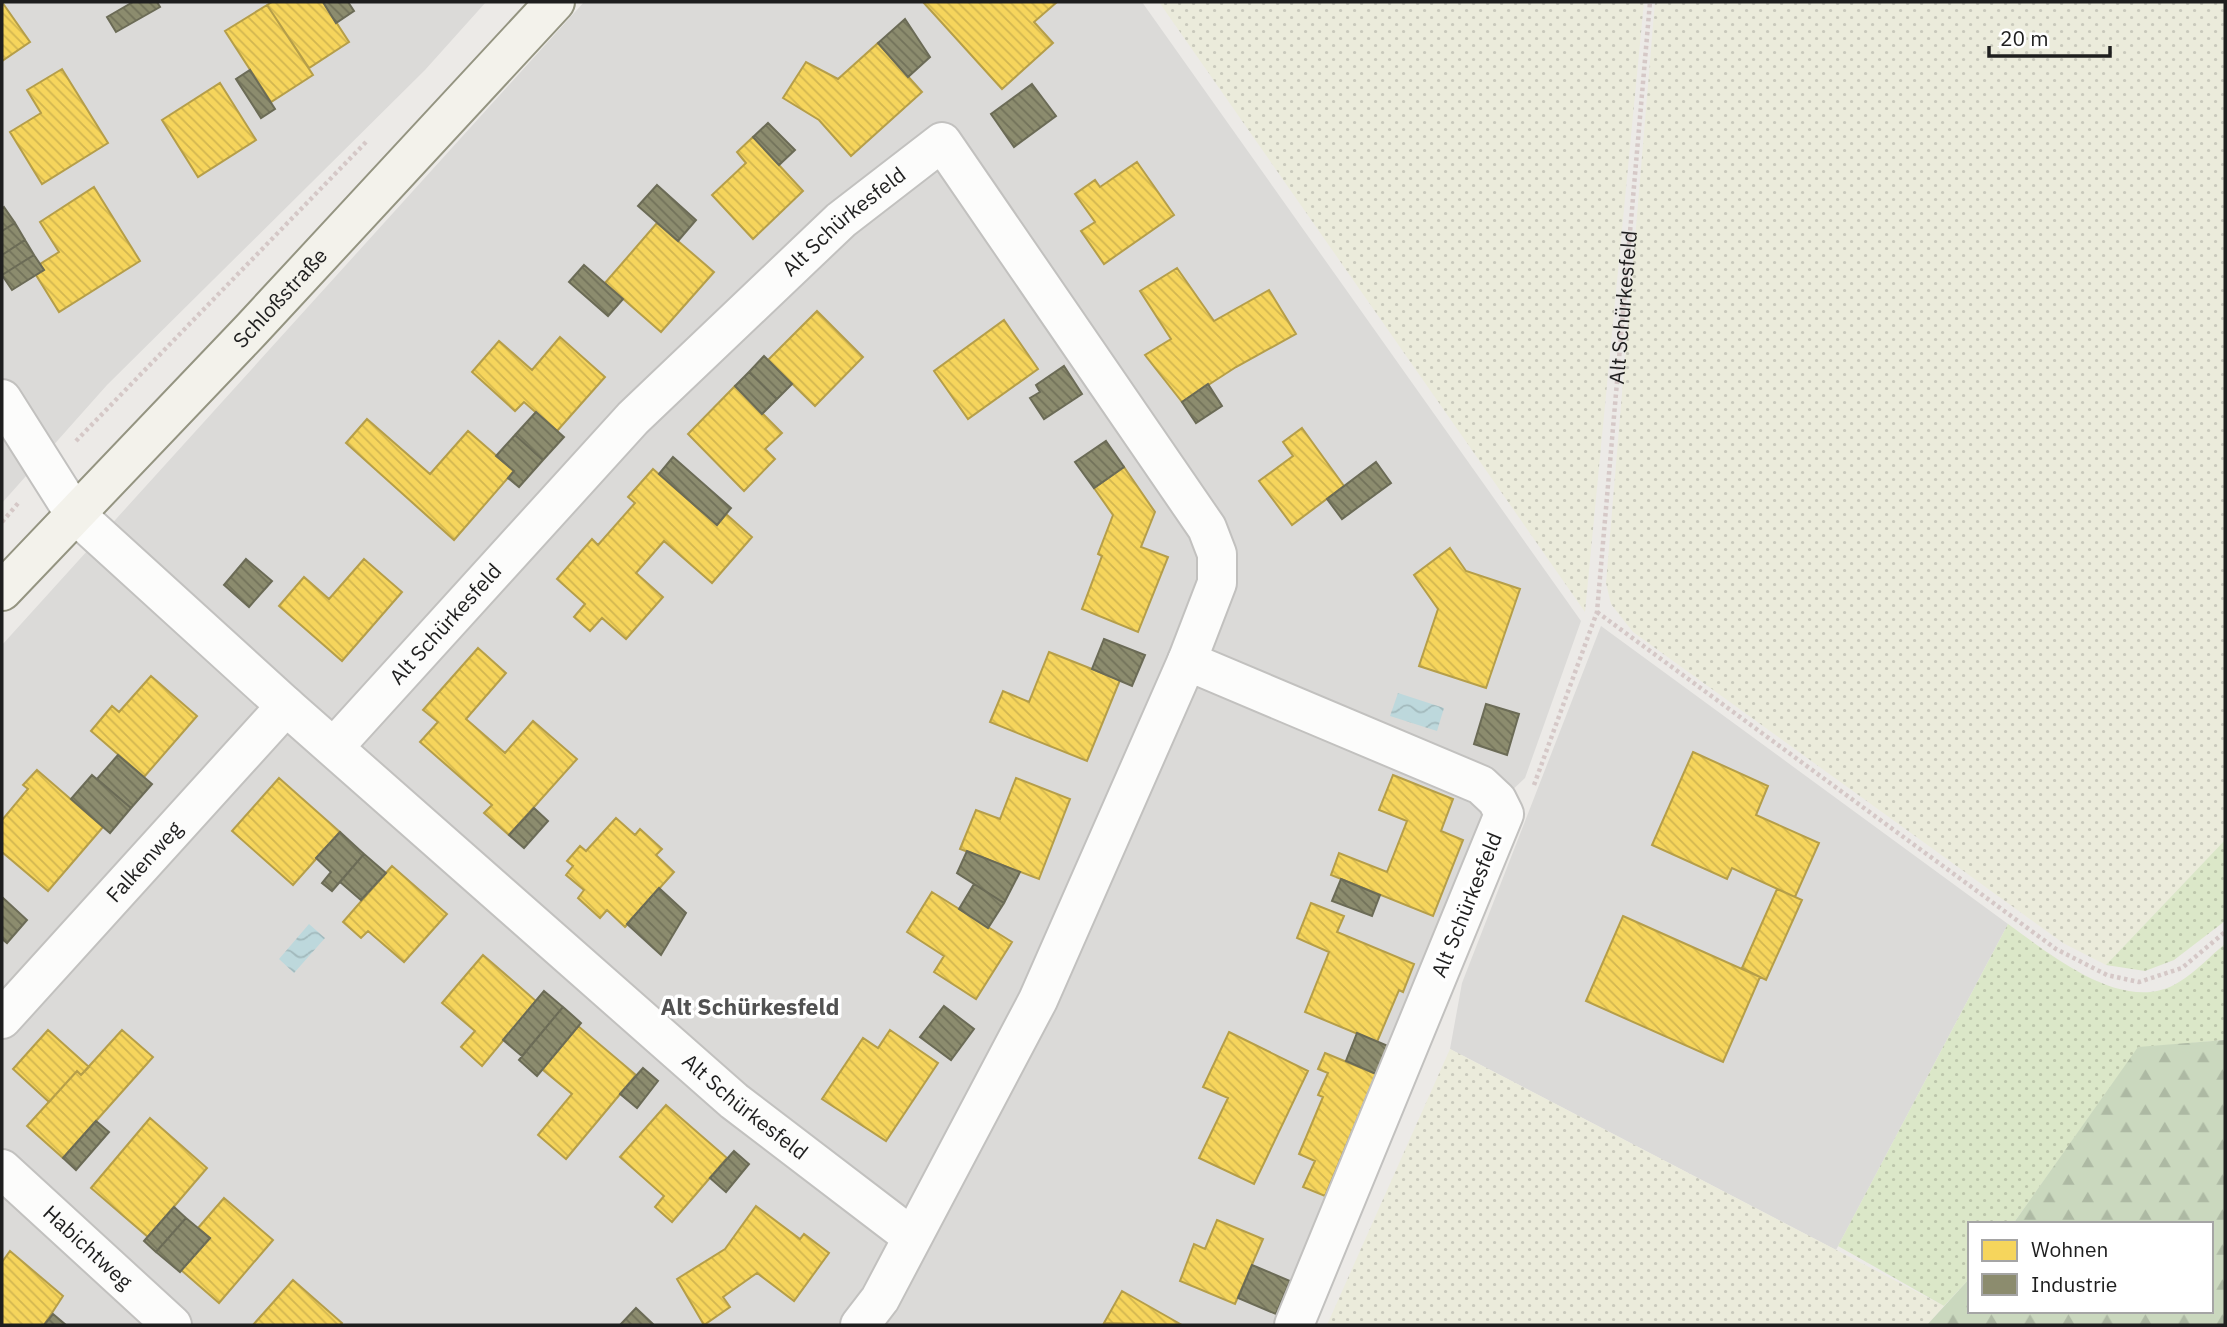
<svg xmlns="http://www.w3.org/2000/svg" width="2227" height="1327" font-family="'IBM Plex Sans',sans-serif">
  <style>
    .residential { fill: #dbdad8 }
    .farmland { fill: url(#farmland-dots) }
    .grass { fill: url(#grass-dots) }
    .forest { fill: url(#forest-firs) }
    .water { fill: url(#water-waves) }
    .homes { fill: url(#homes-back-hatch); stroke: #b59e49; stroke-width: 2 }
    .industry { fill: url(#industry-back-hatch); stroke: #6b6b56; stroke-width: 2 }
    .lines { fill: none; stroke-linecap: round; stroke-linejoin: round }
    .minor-casing { stroke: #c2c1bf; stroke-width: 42 }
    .secondary-casing { stroke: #949481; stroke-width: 42 }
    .path { stroke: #d5c8c7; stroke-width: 4.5; stroke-dasharray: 3.5 3.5; stroke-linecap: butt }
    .minor { stroke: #fcfcfb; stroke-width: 38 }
    .secondary { stroke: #f3f2eb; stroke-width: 38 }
    .labels { text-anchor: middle; stroke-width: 7; stroke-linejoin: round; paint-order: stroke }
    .street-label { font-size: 21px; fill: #1e1e1e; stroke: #fff }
    .neighbourhood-label { font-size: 23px; font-weight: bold; fill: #515151; stroke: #fff }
  </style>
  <defs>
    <pattern id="farmland-dots" width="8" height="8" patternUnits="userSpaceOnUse" patternTransform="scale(1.75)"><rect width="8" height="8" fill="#ebebdb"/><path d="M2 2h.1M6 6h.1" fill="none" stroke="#c9c9bc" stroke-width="1.8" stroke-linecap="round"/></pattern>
    <pattern id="grass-dots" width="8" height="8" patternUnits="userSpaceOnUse" patternTransform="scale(1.75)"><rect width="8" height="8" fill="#dbe7c8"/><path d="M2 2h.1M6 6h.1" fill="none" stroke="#bcc6ab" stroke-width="1.8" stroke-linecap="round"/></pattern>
    <pattern id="forest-firs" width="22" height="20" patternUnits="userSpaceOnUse" patternTransform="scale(1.75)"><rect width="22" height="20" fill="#cad8be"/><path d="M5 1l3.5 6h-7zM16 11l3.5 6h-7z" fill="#adb9a3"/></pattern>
    <pattern id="water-waves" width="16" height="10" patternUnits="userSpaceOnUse" patternTransform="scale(1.75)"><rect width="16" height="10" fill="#bdd8dc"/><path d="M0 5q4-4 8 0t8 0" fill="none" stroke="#a2b9bc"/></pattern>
    <pattern id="homes-back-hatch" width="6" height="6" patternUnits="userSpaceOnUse" patternTransform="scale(1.75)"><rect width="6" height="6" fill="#f6d55c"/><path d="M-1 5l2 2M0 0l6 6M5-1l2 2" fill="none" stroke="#d2b650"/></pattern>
    <pattern id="industry-back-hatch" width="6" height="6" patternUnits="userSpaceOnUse" patternTransform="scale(1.75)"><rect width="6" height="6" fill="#8c8c6e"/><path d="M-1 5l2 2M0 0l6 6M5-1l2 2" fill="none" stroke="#72725a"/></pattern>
  </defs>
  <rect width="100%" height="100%" fill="#eceae7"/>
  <!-- residential -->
  <path class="residential" d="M 2,2 L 486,2 L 425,70 L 107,385 L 2,503 Z
    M 584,2 L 1142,2 L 1581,621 L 1525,778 L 1488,813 L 1279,1325 L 2,1325 L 2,645 Z
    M 1601,626 L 2008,924 L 1836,1250 L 1450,1049 L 1462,983 Z"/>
  <!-- farmland -->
  <path class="farmland" d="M 1159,2 L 1644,2 L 1585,612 Z
    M 1655,2 L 2225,2 L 2225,840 L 2106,965 L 2063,943 L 1633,632 L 1611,604 L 1606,583 Z
    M 1450,1049 L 1944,1306 L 1927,1325 L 1327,1325 Z"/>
  <!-- grass -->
  <path class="grass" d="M 2225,840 L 2225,921 L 2174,960 L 2145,971 L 2106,965 Z
    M 2008,924 C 2050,954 2125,1017 2179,982 C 2196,972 2210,956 2225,944 L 2225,1040 L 2138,1048 L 2013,1224 L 1970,1224 L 1970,1278 L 1944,1306 L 1838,1246 Z"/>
  <!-- forest -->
  <path class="forest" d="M 2225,1040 L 2225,1325 L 1927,1325 L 1970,1278 L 1970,1311 L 2211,1311 L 2211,1224 L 2013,1224 L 2138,1047 Z"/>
  <!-- water -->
  <path class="water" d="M 1398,693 L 1444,708 L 1437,731 L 1390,716 Z
    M 309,924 L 325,938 L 294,973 L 279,959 Z"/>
  <!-- homes -->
  <path class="homes" d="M 2,2 L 30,42 L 2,61 Z
    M 272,2 L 323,2 L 349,42 L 309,68 L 267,5 Z
    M 923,2 L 1057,2 L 1034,22 L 1053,43 L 1002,89 Z
    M 267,5 L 313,75 L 271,102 L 225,31 Z
    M 878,43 L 922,92 L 851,156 L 819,120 L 783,98 L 806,62 L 838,79 Z
    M 62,69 L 108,143 L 42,184 L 10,132 L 41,113 L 27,90 Z
    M 220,83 L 256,140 L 198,177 L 162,120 Z
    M 753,137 L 803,191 L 753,239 L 712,195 L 746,163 L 737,152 Z
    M 1137,162 L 1174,215 L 1104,264 L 1081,231 L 1095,222 L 1075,194 L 1095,180 L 1100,187 Z
    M 94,187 L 140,261 L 59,312 L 36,275 L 44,270 L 40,264 L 59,252 L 40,222 Z
    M 657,223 L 714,272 L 661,332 L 605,283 Z
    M 1177,268 L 1214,321 L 1269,290 L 1296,334 L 1236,367 L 1182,402 L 1145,355 L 1171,339 L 1140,291 Z
    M 817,311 L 863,357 L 815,406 L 768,360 Z
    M 1004,320 L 1038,369 L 968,419 L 934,371 Z
    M 560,337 L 605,377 L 557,431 L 524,402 L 515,411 L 472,372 L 499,341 L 532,370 Z
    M 735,386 L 782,433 L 765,449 L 775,459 L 744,491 L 688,434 Z
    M 367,419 L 430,474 L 468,431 L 514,471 L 454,540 L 346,443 Z
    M 1302,428 L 1344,486 L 1292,525 L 1259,481 L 1293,456 L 1283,442 Z
    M 1124,467 L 1155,512 L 1141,547 L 1168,557 L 1138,632 L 1082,609 L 1102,556 L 1098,554 L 1113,515 L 1094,488 Z
    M 653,469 L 717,525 L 726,514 L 752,537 L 712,583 L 664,541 L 636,573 L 663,597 L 626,639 L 602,618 L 590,631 L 574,617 L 585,604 L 557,579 L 592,539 L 598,545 L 635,503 L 628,497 Z
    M 1450,548 L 1466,571 L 1520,589 L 1486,688 L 1419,666 L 1438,609 L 1414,575 Z
    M 364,559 L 402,592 L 342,661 L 279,606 L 304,577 L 329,599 Z
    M 478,648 L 506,673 L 466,719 L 505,753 L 533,721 L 577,759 L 509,835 L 484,813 L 492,805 L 420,742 L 438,722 L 423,710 Z
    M 1049,652 L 1120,680 L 1087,761 L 990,722 L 1003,691 L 1029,702 Z
    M 151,676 L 197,716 L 144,777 L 91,731 L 112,706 L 119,712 Z
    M 1693,752 L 1768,786 L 1756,815 L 1819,843 L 1795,897 L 1732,868 L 1727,879 L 1652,845 Z
    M 37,770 L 103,827 L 48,891 L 2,852 L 2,820 L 28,789 L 23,785 Z
    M 1393,775 L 1453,799 L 1441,831 L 1463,840 L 1433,916 L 1331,875 L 1339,853 L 1387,872 L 1407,821 L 1379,810 Z
    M 279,778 L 340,832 L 293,885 L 232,831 Z
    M 1016,778 L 1070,799 L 1039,879 L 960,849 L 976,810 L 1000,819 Z
    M 616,818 L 635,835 L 640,829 L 662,849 L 656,855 L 674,872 L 625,927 L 607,910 L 600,918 L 578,898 L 584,890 L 566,875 L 573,866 L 567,861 L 580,846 L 586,851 Z
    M 392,866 L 447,914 L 404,962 L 368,931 L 361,938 L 343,922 Z
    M 1777,889 L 1802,900 L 1766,980 L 1742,968 Z
    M 932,892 L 1012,942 L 976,999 L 934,972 L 944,956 L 907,932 Z
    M 1311,903 L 1344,916 L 1337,932 L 1414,964 L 1403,992 L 1399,990 L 1377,1042 L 1305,1012 L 1329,952 L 1297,938 Z
    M 1623,916 L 1760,977 L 1723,1062 L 1586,1001 Z
    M 483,955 L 536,1001 L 482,1066 L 461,1047 L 475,1031 L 442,1003 Z
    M 578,1026 L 636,1075 L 566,1159 L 538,1135 L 572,1094 L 542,1069 Z
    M 48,1030 L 89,1067 L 81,1075 L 77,1071 L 49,1102 L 13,1069 Z
    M 122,1030 L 153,1057 L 63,1158 L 27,1126 L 77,1071 L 81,1075 Z
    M 890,1030 L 938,1063 L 886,1141 L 822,1099 L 863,1038 L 878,1048 Z
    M 1229,1032 L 1308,1071 L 1254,1184 L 1199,1158 L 1228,1098 L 1203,1087 Z
    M 1325,1053 L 1376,1074 L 1325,1196 L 1303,1187 L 1315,1161 L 1299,1154 L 1323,1097 L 1318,1095 L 1328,1073 L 1318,1069 Z
    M 666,1105 L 727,1158 L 672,1222 L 655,1207 L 664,1196 L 620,1157 Z
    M 150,1118 L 207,1168 L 148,1237 L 91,1188 Z
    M 224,1198 L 273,1240 L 219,1303 L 181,1270 L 210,1238 L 198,1228 Z
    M 756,1206 L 800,1239 L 804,1234 L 829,1253 L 794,1301 L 757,1273 L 723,1297 L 730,1307 L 704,1325 L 677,1279 L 725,1249 Z
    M 1217,1220 L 1263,1239 L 1235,1304 L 1180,1281 L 1194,1244 L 1205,1249 Z
    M 10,1251 L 63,1296 L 44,1325 L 2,1325 L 2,1262 Z
    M 293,1280 L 342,1323 L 340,1325 L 253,1325 Z
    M 1122,1291 L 1182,1325 L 1104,1323 Z"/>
  <!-- industry -->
  <path class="industry" d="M 133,2 L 157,2 L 160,7 L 116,32 L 107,17 Z
    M 323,2 L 348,2 L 354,11 L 336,23 Z
    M 905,19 L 930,57 L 908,77 L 878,43 Z
    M 250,70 L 275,109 L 261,118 L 236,79 Z
    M 1032,84 L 1056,116 L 1014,147 L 991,114 Z
    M 768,123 L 795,150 L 779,165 L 753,137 Z
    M 657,185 L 696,220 L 678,241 L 638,206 Z
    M 4,207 L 15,223 L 2,231 L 2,209 Z
    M 15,223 L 25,240 L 2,255 L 2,231 Z
    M 25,240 L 34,255 L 2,275 L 2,255 Z
    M 34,255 L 44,270 L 12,290 L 2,275 Z
    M 584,265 L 623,299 L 608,316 L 569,282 Z
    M 764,356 L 792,384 L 777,399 L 749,372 Z
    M 1064,366 L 1082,394 L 1044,419 L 1030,398 L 1040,392 L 1036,385 Z
    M 749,372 L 777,399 L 762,414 L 735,386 Z
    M 1208,384 L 1222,406 L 1196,423 L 1182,402 Z
    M 536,412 L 564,437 L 543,460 L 515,435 Z
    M 515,435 L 543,460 L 519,487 L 508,478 L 514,471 L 496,456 Z
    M 1106,441 L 1124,467 L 1094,488 L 1075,462 Z
    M 673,457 L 731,508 L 717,525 L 659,474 Z
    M 1376,462 L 1391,483 L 1342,519 L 1327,499 Z
    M 246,559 L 272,581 L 249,607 L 224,585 Z
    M 1104,639 L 1145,655 L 1132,686 L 1092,669 Z
    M 1486,704 L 1519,714 L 1507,755 L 1474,744 Z
    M 118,755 L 152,784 L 131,808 L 97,779 Z
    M 92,775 L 131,808 L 110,833 L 71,799 Z
    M 534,808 L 548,821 L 524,848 L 509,835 Z
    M 340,832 L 364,854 L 332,891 L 322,883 L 331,872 L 316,858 Z
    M 967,851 L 1020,872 L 1004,903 L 957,873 Z
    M 364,854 L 386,873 L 361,900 L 340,882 Z
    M 1341,879 L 1380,895 L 1372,916 L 1332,901 Z
    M 974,884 L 1004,903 L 988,928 L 959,909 Z
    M 659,888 L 686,913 L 661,955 L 627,924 Z
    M 2,897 L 27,920 L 7,943 L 2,939 Z
    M 544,991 L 563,1007 L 522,1056 L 503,1040 Z
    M 944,1006 L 974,1029 L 951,1060 L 920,1037 Z
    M 563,1007 L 581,1023 L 537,1076 L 519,1060 Z
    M 1357,1033 L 1388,1046 L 1376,1074 L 1346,1061 Z
    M 643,1068 L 658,1081 L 637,1108 L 620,1094 Z
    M 96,1121 L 109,1132 L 76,1170 L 63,1158 Z
    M 734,1151 L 749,1164 L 726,1192 L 710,1178 Z
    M 174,1207 L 186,1218 L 156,1252 L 144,1241 Z
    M 186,1218 L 210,1238 L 180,1272 L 156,1252 Z
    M 1252,1265 L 1290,1281 L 1276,1314 L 1238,1298 Z
    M 636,1308 L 654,1325 L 620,1325 Z
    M 53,1314 L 66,1325 L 44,1325 Z"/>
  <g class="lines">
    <!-- minor casing -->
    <g class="minor-casing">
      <g id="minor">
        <path id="s2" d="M 2,399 L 74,513 L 286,706 L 734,1101 L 912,1237"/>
        <path id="s3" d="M 334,747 L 633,418 L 841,220 L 942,142 L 1207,528 L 1217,554 L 1217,583 L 1187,661"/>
        <path id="s4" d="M 2,1019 L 286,706"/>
        <path id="s5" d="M 2,1169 L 172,1325"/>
        <path d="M 860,1325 L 880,1299 L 1038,1000 L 1187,661 L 1481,785 L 1497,800 L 1504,814 L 1294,1325"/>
      </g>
    </g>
    <!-- secondary casing -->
    <g class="secondary-casing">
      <g id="secondary">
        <path id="s6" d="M 2,591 L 251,330 L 555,2"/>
      </g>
    </g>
    <!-- path -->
    <g class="path">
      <path d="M 76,441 L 367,141"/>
      <path d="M 2,522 L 20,501"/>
      <path d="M 1597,612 L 2056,949 L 2107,975 L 2139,982 L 2182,968 L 2225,932"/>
      <path id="s1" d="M 1534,785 L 1597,612 L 1650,2"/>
    </g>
    <!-- minor -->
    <use href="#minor" class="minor"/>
    <!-- secondary -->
    <use href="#secondary" class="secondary"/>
  </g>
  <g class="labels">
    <!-- street labels -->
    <g class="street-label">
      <text dy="7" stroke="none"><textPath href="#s3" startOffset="733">Alt Schürkesfeld</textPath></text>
      <text dy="7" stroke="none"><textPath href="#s6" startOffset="404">Schloßstraße</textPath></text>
      <text dy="7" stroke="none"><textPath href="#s1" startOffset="490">Alt Schürkesfeld</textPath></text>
      <text dy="7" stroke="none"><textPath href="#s3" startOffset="166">Alt Schürkesfeld</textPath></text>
      <text dy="7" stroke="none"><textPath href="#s4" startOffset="212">Falkenweg</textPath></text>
      <text transform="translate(1467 905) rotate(-68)" y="7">Alt Schürkesfeld</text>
      <text dy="7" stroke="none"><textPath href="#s2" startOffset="1031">Alt Schürkesfeld</textPath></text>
      <text dy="7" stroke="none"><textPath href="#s5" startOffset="116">Habichtweg</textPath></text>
    </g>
    <!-- neighbourhood labels -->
    <g class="neighbourhood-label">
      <text x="750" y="1015">Alt Schürkesfeld</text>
    </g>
  </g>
  <!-- border -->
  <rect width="2227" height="1327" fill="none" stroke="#1e1e1e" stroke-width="7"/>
  <!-- legend -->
  <rect x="1968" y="1222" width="245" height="91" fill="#ffffff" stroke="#a5a5a5" stroke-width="2"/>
  <rect x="1982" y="1240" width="35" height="21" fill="#f6d55c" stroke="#a5a5a5" stroke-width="2"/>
  <text x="2031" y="1257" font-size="21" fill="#1e1e1e">Wohnen</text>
  <rect x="1982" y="1274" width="35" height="21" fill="#8c8c6e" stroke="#a5a5a5" stroke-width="2"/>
  <text x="2031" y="1292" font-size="21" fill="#1e1e1e">Industrie</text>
  <!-- scale -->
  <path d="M1989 46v10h121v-10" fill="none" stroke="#1e1e1e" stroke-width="3.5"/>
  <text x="2000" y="46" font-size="21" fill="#1e1e1e" stroke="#ffffff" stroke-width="5" paint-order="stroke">20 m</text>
</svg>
